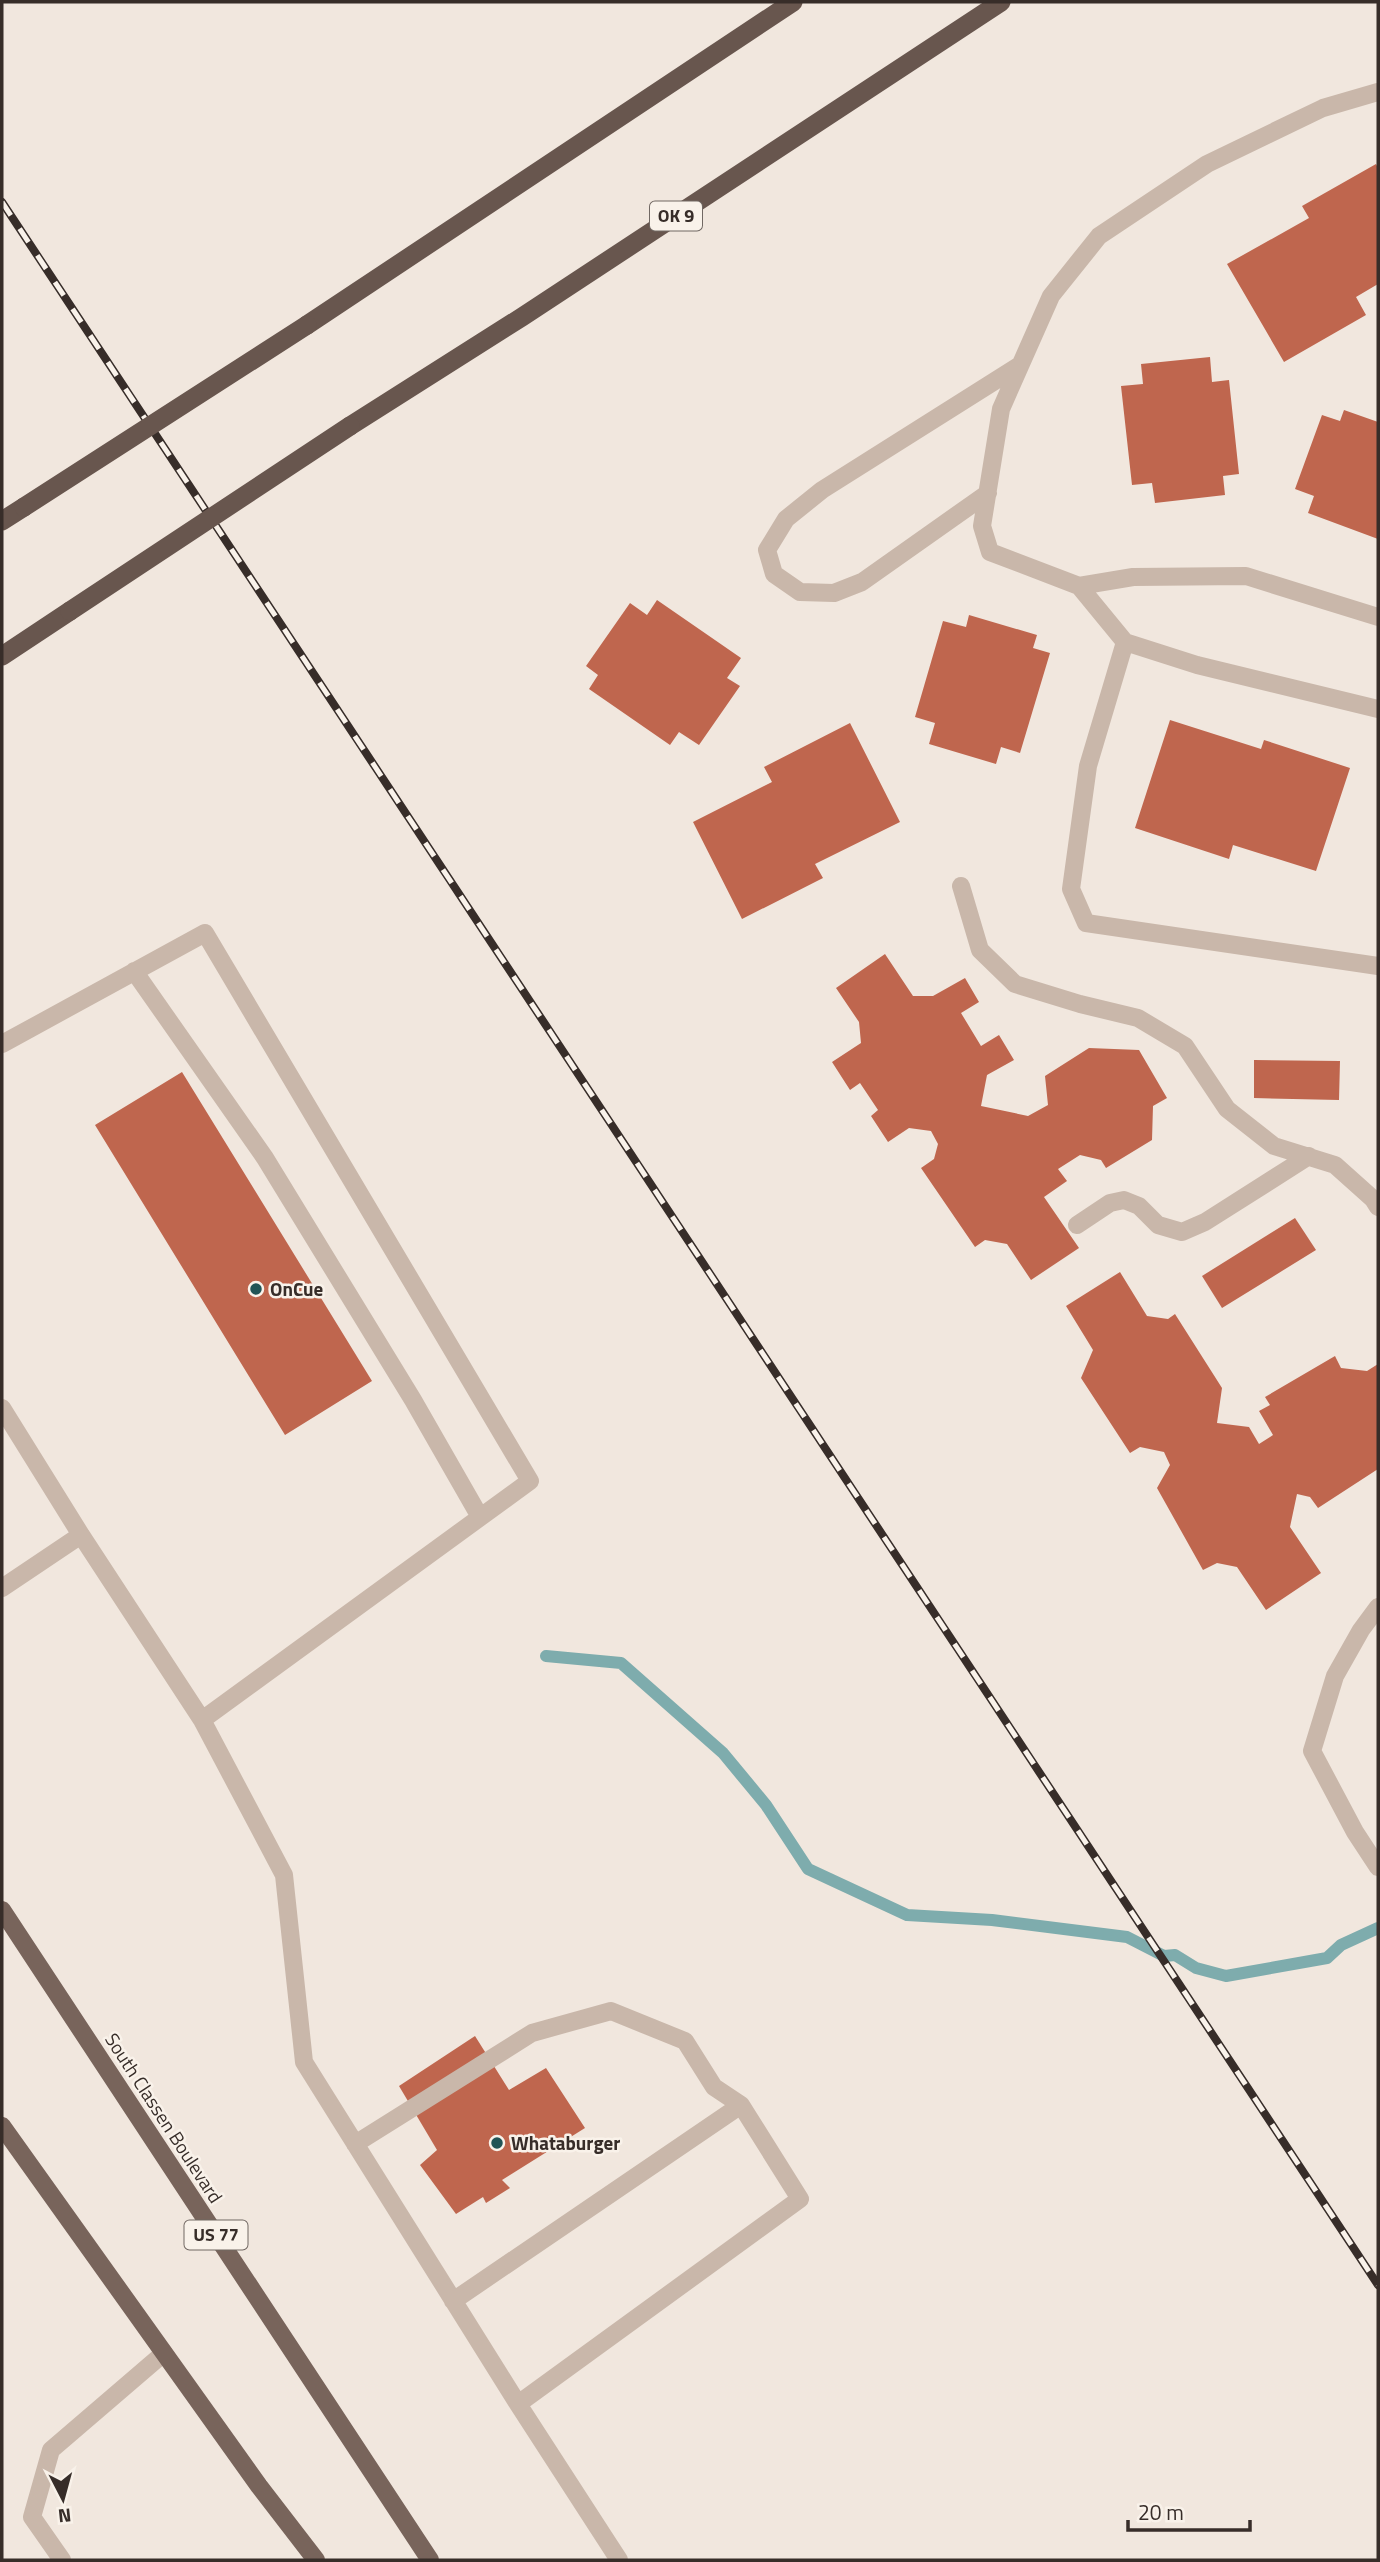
<svg xmlns="http://www.w3.org/2000/svg" width="1380" height="2562" font-family="'Titillium Web',sans-serif">
  <style>
    .lines { fill: none; stroke-linecap: round; stroke-linejoin: round }
    .stream { stroke: #7eacad; stroke-width: 12 }
    .building { fill: #bf664e }
    .service { stroke: #c9b7aa; stroke-width: 18 }
    .primary { stroke: #78645b; stroke-width: 18 }
    .trunk { stroke: #68564e; stroke-width: 19 }
    .rail-casing { stroke: #372d29; stroke-width: 8 }
    .rail { stroke: #f9f2ea; stroke-width: 5; stroke-dasharray: 16; stroke-linecap: butt }
    .trunk-bridge { stroke: #68564e; stroke-width: 19 }
    .poi-dot { fill: #215456; stroke: #f9f2ea; stroke-width: 2.5 }
    .labels { text-anchor: middle; stroke-width: 5; stroke-linejoin: round; paint-order: stroke }
    .shield { fill: #f9f2ea; stroke: #716863; stroke-width: 2 }
    .shield-label { font-size: 18px; font-weight: bold; fill: #372d29 }
    .poi-label { font-size: 19px; font-weight: bold; fill: #372d29; stroke: #f9f2ea; text-anchor: start }
    .street-label { font-size: 19px; fill: #372d29; stroke: #f9f2ea }
  </style>
  <rect width="100%" height="100%" fill="#f1e7de"/>
  <g class="lines">
    <!-- stream -->
    <path class="stream" d="M 546,1656 L 621,1663 L 723,1753 L 766,1805 L 808,1869 L 907,1915 L 992,1920 L 1127,1937 L 1164,1956 L 1175,1955 L 1196,1968 L 1226,1976 L 1327,1958 L 1341,1945 L 1378,1928"/>
  </g>
  <!-- building -->
  <path class="building" d="M 1376,164 L 1378,168 L 1378,284 L 1356,297 L 1366,315 L 1284,362 L 1227,264 L 1309,218 L 1302,206 Z
    M 1210,357 L 1212,382 L 1229,380 L 1239,474 L 1223,476 L 1225,495 L 1155,503 L 1152,483 L 1132,485 L 1121,386 L 1143,384 L 1141,364 Z
    M 1344,410 L 1378,422 L 1378,539 L 1308,513 L 1314,496 L 1295,489 L 1322,415 L 1340,421 Z
    M 657,600 L 741,658 L 727,678 L 740,686 L 699,745 L 679,732 L 670,745 L 589,689 L 598,675 L 586,666 L 630,603 L 647,615 Z
    M 969,615 L 1037,635 L 1033,648 L 1050,653 L 1020,753 L 1001,747 L 996,764 L 929,744 L 935,723 L 915,717 L 943,621 L 966,627 Z
    M 1170,720 L 1261,749 L 1264,740 L 1350,768 L 1316,871 L 1233,845 L 1229,859 L 1135,828 Z
    M 850,723 L 900,822 L 815,864 L 823,878 L 742,919 L 693,822 L 772,782 L 764,767 Z
    M 885,954 L 913,996 L 933,996 L 965,978 L 979,1002 L 961,1013 L 981,1046 L 999,1035 L 1014,1060 L 987,1075 L 981,1106 L 1028,1116 L 1048,1105 L 1045,1076 L 1089,1048 L 1139,1050 L 1167,1098 L 1153,1106 L 1152,1140 L 1106,1168 L 1101,1160 L 1080,1155 L 1058,1169 L 1067,1181 L 1044,1197 L 1079,1248 L 1031,1280 L 1007,1244 L 985,1240 L 975,1247 L 921,1168 L 934,1159 L 938,1144 L 931,1131 L 909,1128 L 888,1142 L 871,1116 L 878,1110 L 860,1083 L 850,1090 L 832,1062 L 861,1043 L 859,1022 L 836,988 Z
    M 1254,1060 L 1340,1061 L 1339,1100 L 1254,1098 Z
    M 182,1072 L 372,1381 L 285,1435 L 95,1125 Z
    M 1295,1218 L 1316,1250 L 1222,1308 L 1202,1276 Z
    M 1120,1272 L 1147,1316 L 1168,1319 L 1175,1314 L 1222,1388 L 1217,1423 L 1249,1427 L 1259,1444 L 1273,1435 L 1259,1411 L 1270,1405 L 1265,1397 L 1335,1356 L 1341,1368 L 1367,1371 L 1378,1364 L 1378,1469 L 1318,1508 L 1310,1497 L 1297,1494 L 1290,1527 L 1321,1573 L 1266,1610 L 1237,1567 L 1217,1563 L 1203,1570 L 1157,1488 L 1170,1465 L 1164,1452 L 1140,1447 L 1130,1453 L 1081,1378 L 1093,1350 L 1066,1306 Z
    M 475,2036 L 509,2090 L 546,2068 L 585,2128 L 502,2180 L 510,2188 L 486,2203 L 483,2197 L 456,2214 L 420,2165 L 437,2150 L 399,2086 Z"/>
  <g class="lines">
    <!-- service -->
    <path class="service" d="M 1378,92 L 1323,108 L 1207,164 L 1099,236 L 1051,296 L 1001,409 L 982,526 L 990,552 L 1079,586 L 1125,642 L 1197,665 L 1378,709
      M 988,493 L 862,582 L 834,593 L 800,592 L 774,574 L 767,550 L 786,519 L 822,490 L 1020,365
      M 1079,586 L 1133,577 L 1246,576 L 1378,617
      M 1125,642 L 1088,766 L 1071,889 L 1086,923 L 1378,966
      M 961,886 L 980,950 L 1015,984 L 1080,1004 L 1138,1018 L 1185,1046 L 1227,1109 L 1274,1146 L 1335,1165 L 1373,1199 L 1378,1207
      M 134,971 L 265,1158 L 413,1400 L 480,1517
      M 2,1044 L 205,933 L 530,1481 L 202,1720 L 81,1535 L 2,1408
      M 1077,1225 L 1110,1203 L 1124,1200 L 1139,1206 L 1158,1225 L 1182,1232 L 1205,1222 L 1309,1156
      M 2,1588 L 81,1535
      M 1378,1607 L 1361,1630 L 1335,1676 L 1312,1751 L 1355,1832 L 1378,1867
      M 202,1720 L 284,1875 L 304,2062 L 518,2404 L 619,2560
      M 355,2144 L 532,2033 L 611,2011 L 685,2041 L 714,2087 L 741,2105 L 800,2199 L 518,2404
      M 453,2301 L 741,2105
      M 62,2560 L 32,2517 L 51,2450 L 164,2353"/>
    <!-- primary -->
    <path class="primary" d="M 2,1910 L 430,2560
      M 2,2126 L 259,2486 L 316,2560"/>
    <!-- trunk -->
    <path class="trunk" d="M 307,325 L 793,2
      M 350,426 L 522,317 L 1001,2
      M 2,521 L 24,507
      M 2,656 L 70,611"/>
    <!-- rail casing -->
    <g class="rail-casing">
      <path id="rail" d="M 2,202 L 1378,2285"/>
    </g>
    <!-- rail -->
    <use href="#rail" class="rail"/>
    <!-- trunk-bridge -->
    <path class="trunk-bridge" d="M 24,507 L 307,325
      M 70,611 L 350,426"/>
  </g>
  <!-- markers -->
  <g class="poi-dot">
    <circle cx="256" cy="1289" r="7"/>
    <circle cx="497" cy="2143" r="7"/>
  </g>
  <g class="labels">
    <!-- shield labels -->
    <g class="shield">
      <rect x="650" y="201.5" width="52" height="29" rx="5"/>
      <rect x="184.5" y="2220.5" width="63" height="29" rx="5"/>
    </g>
    <g class="shield-label">
      <text x="676" y="222">OK 9</text>
      <text x="216" y="2241">US 77</text>
    </g>
    <!-- poi labels -->
    <g class="poi-label">
      <text x="270" y="1296">OnCue</text>
      <text x="511" y="2150">Whataburger</text>
    </g>
    <!-- street labels -->
    <g class="street-label">
      <text transform="translate(164 2118) rotate(57)" y="7">South Classen Boulevard</text>
    </g>
  </g>
  <!-- border -->
  <rect width="1380" height="2562" fill="none" stroke="#372d29" stroke-width="7"/>
  <!-- north arrow -->
  <g transform="translate(63 2499) rotate(174)" stroke="#f9f2ea" stroke-width="5" paint-order="stroke">
  <path d="M0-5L12 26L0 18L-12 26Z" fill="#372d29"/>
  <text y="-10" font-size="19" font-weight="bold" text-anchor="middle" fill="#372d29">N</text>
  </g>
  <!-- scale -->
  <path d="M1128 2520v10h122v-10" fill="none" stroke="#372d29" stroke-width="3.5"/>
  <text x="1138" y="2520" font-size="21" fill="#372d29" stroke="#f9f2ea" stroke-width="5" paint-order="stroke">20 m</text>
</svg>
